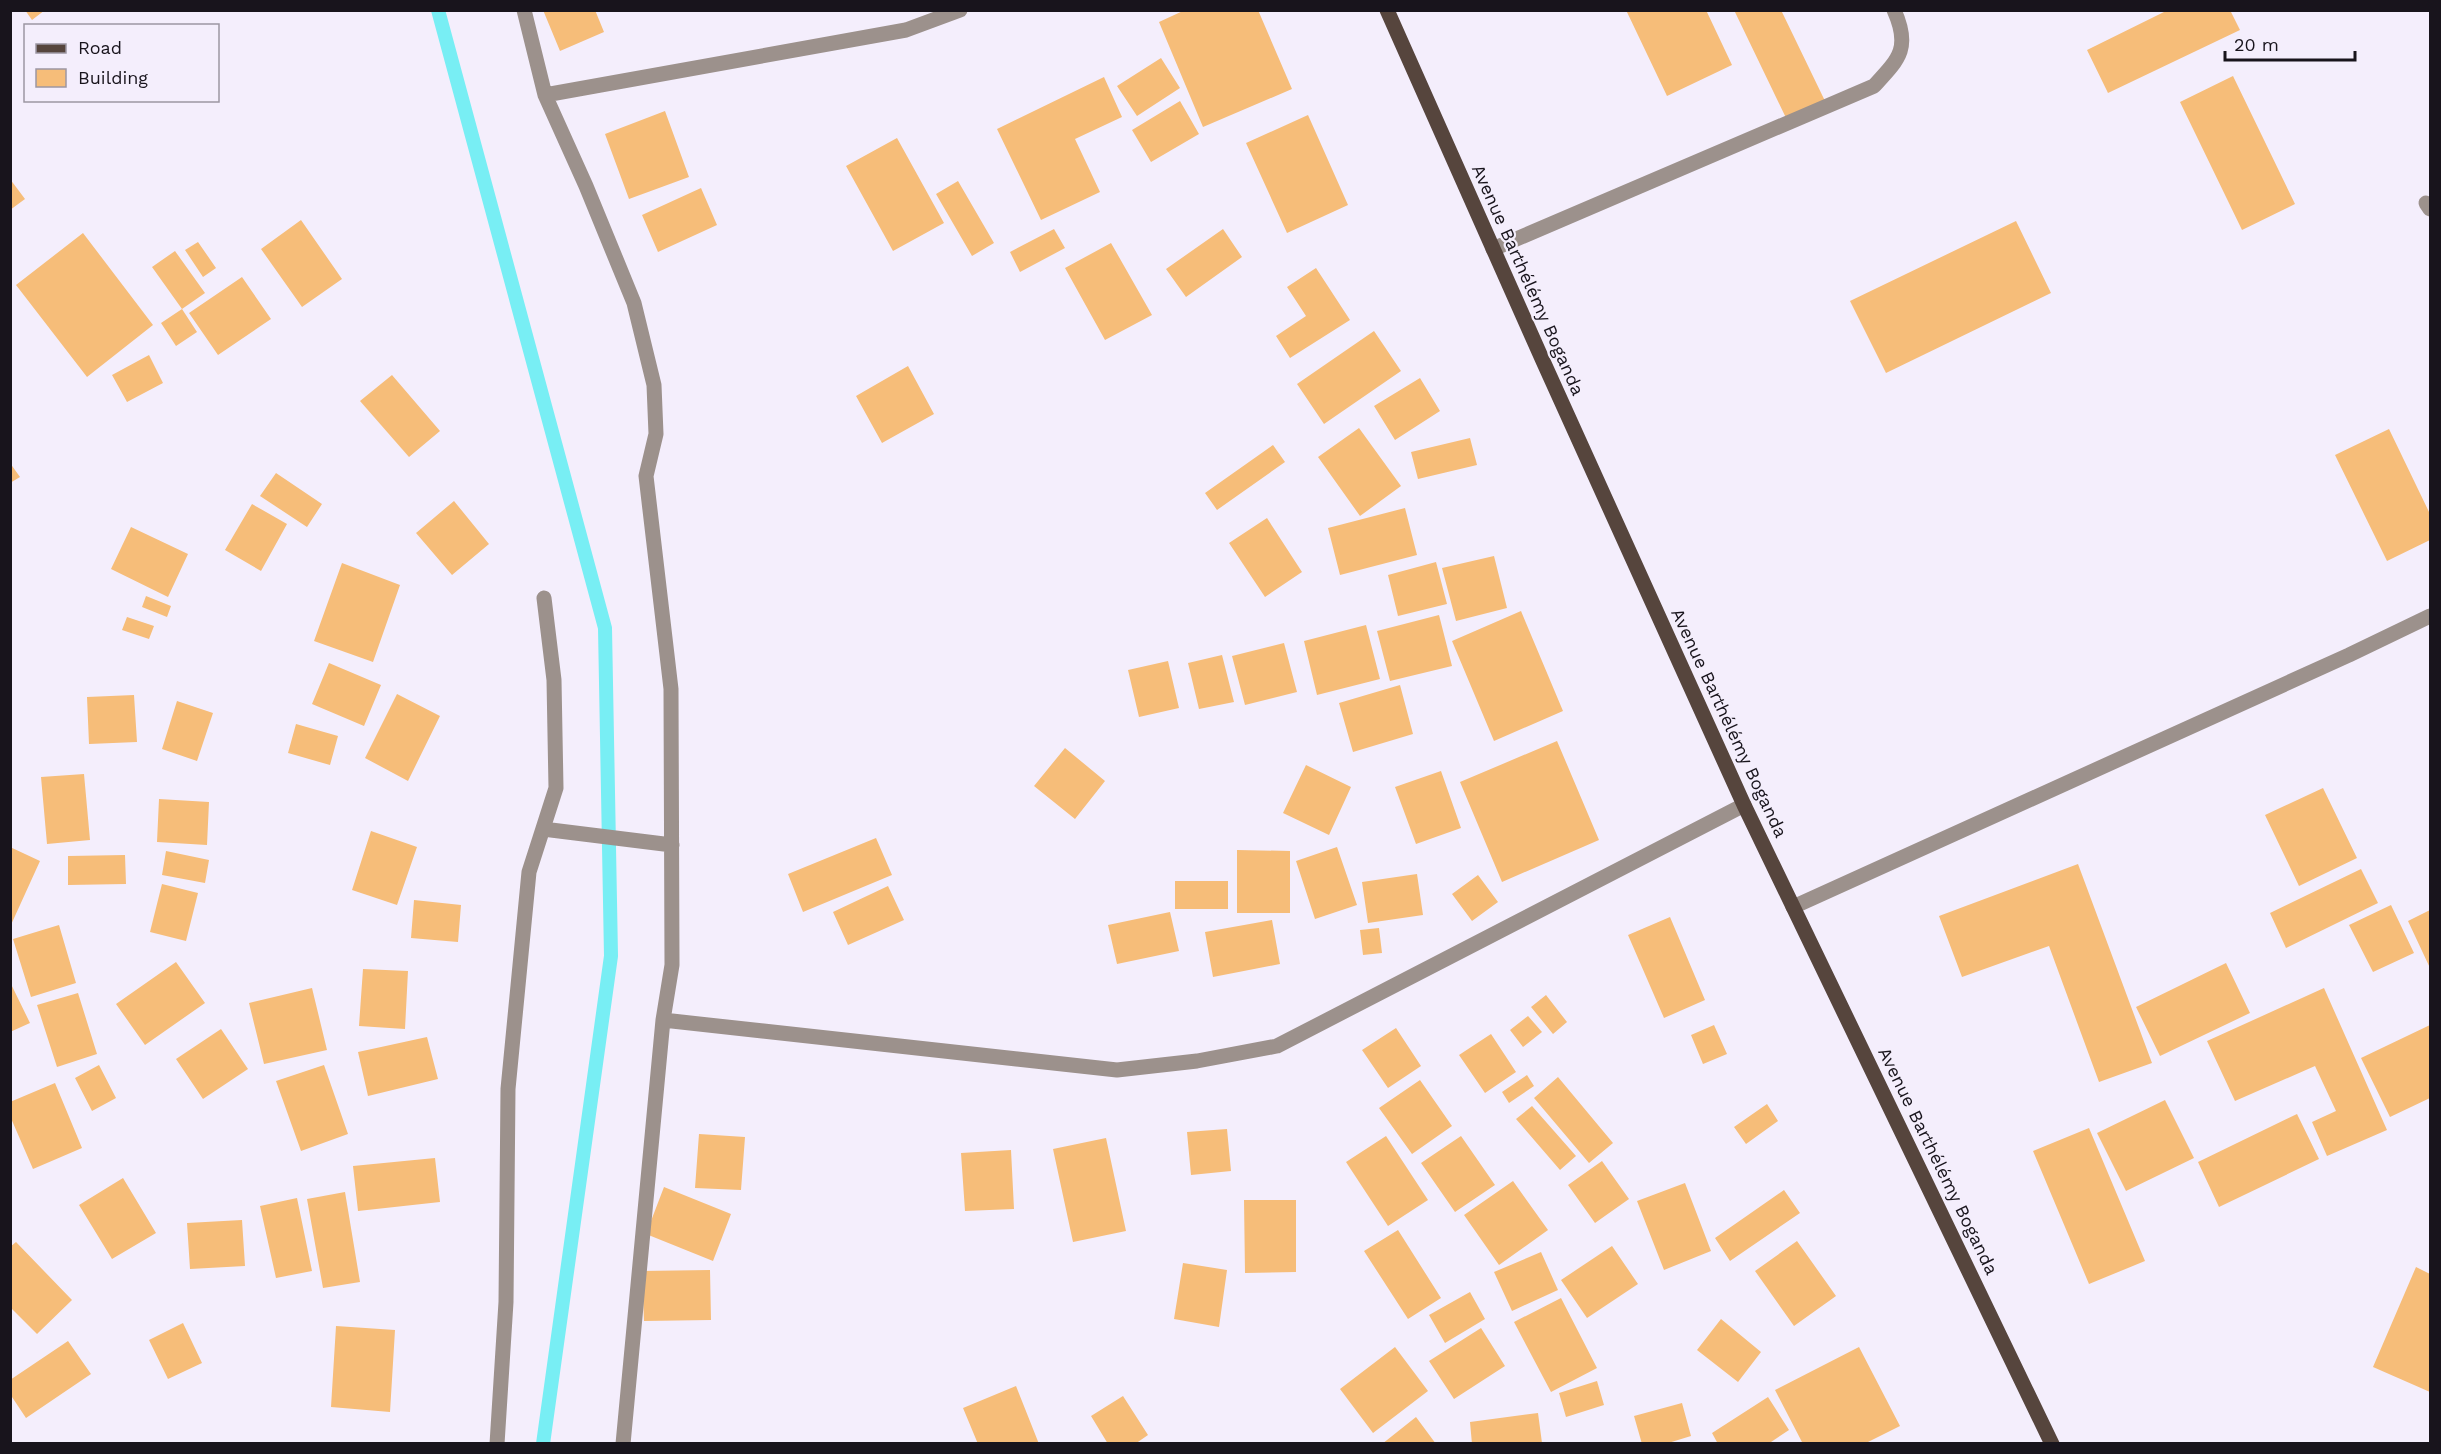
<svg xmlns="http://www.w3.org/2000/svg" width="2441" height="1454" font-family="'Work Sans',sans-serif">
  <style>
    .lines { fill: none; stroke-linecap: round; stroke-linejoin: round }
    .stream { stroke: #78eef4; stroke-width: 14 }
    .building { fill: #f6bd79 }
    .lane { stroke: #9c918c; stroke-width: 15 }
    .street { stroke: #9c918c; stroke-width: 15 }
    .primary { stroke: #56453d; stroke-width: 15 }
    .labels { text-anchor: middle; stroke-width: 4.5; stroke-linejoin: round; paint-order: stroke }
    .street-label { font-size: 18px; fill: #18141c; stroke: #f4eefc }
  </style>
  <rect width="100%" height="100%" fill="#f4eefc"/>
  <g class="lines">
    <!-- stream -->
    <path class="stream" d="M 438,10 L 605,628 L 611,956 L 543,1444"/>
  </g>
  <!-- building -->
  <path class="building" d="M 25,10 L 45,10 L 32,20 Z
    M 543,10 L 595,10 L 604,32 L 560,51 Z
    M 1185,10 L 1258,10 L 1292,89 L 1203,127 L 1159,22 Z
    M 1626,10 L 1706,10 L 1732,65 L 1667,96 Z
    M 1734,10 L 1781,10 L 1825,101 L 1787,120 Z
    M 2168,10 L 2230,10 L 2240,30 L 2108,93 L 2087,50 Z
    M 1161,58 L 1180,88 L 1137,116 L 1117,86 Z
    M 2233,76 L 2295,204 L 2242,230 L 2180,102 Z
    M 1104,77 L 1122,117 L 1075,139 L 1100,192 L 1041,220 L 997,129 Z
    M 1180,101 L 1199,134 L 1151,162 L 1132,130 Z
    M 665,111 L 689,177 L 629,199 L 605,134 Z
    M 1308,115 L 1348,205 L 1287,233 L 1246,143 Z
    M 897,138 L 944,223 L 893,251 L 846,166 Z
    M 10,179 L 25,199 L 10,210 Z
    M 958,181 L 994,243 L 972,256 L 936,194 Z
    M 701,188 L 717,225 L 658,252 L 642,215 Z
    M 301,220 L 342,279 L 302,307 L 261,249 Z
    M 2016,221 L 2051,293 L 1886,373 L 1850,301 Z
    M 1054,229 L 1065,248 L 1020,272 L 1010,252 Z
    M 1223,229 L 1242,257 L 1186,297 L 1166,269 Z
    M 83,233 L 153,325 L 87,377 L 16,285 Z
    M 198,242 L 216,268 L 203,277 L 185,250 Z
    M 1111,243 L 1152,315 L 1105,340 L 1065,268 Z
    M 175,251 L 205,293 L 182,309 L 152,267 Z
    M 1316,268 L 1350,320 L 1290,358 L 1276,336 L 1306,316 L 1287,287 Z
    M 242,277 L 271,319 L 218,355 L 189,313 Z
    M 182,309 L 197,332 L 176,346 L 161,323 Z
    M 1374,331 L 1401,371 L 1324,424 L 1297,384 Z
    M 149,355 L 163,383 L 127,402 L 112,375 Z
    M 908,366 L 934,414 L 882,443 L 856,396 Z
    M 392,375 L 440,431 L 409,457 L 360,401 Z
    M 1420,378 L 1440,411 L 1395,440 L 1374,406 Z
    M 1359,428 L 1401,486 L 1360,516 L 1318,457 Z
    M 2389,429 L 2430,514 L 2430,540 L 2387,561 L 2335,455 Z
    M 1470,438 L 1477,465 L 1418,479 L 1411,452 Z
    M 1273,445 L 1285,462 L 1217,510 L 1205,493 Z
    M 10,463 L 20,477 L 10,483 Z
    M 276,473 L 322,504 L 307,527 L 260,496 Z
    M 454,501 L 489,544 L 452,575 L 416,533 Z
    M 252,504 L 287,524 L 261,571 L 225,550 Z
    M 1405,508 L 1417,555 L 1340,575 L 1328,528 Z
    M 1267,518 L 1302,572 L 1265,597 L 1229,543 Z
    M 131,527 L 188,554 L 168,597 L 111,569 Z
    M 1494,556 L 1507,608 L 1456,621 L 1442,568 Z
    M 1436,562 L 1447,604 L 1398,616 L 1388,575 Z
    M 342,563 L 400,585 L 373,662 L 314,641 Z
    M 146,596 L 171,606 L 167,617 L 142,607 Z
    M 1521,611 L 1563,711 L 1494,741 L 1452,641 Z
    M 1439,615 L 1452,666 L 1390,681 L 1377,631 Z
    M 127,617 L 154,626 L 149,639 L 122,630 Z
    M 1366,625 L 1380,679 L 1317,695 L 1304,641 Z
    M 1284,643 L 1297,692 L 1245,705 L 1232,656 Z
    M 1222,655 L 1234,702 L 1199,709 L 1188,663 Z
    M 1168,661 L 1179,708 L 1139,717 L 1128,670 Z
    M 329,663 L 381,685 L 364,726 L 312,704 Z
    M 1400,685 L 1413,734 L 1353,752 L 1339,703 Z
    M 397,694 L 440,716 L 408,781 L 365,758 Z
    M 134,695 L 137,742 L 89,744 L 87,697 Z
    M 177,701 L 213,713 L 197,761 L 162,749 Z
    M 296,724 L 338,736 L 330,765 L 288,753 Z
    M 1557,741 L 1599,840 L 1502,882 L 1460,782 Z
    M 1065,748 L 1105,781 L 1075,819 L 1034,786 Z
    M 1306,765 L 1351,787 L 1329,835 L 1283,813 Z
    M 1441,771 L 1461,828 L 1416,844 L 1395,787 Z
    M 84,774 L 90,840 L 47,844 L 41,777 Z
    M 2323,788 L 2357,858 L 2299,886 L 2265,815 Z
    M 159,799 L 209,802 L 207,845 L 157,842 Z
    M 371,831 L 417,847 L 397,905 L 352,890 Z
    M 876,838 L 892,875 L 803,912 L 788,874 Z
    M 10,847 L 40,861 L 10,927 Z
    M 1337,847 L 1357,905 L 1315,919 L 1296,861 Z
    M 1237,850 L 1290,851 L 1290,913 L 1237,913 Z
    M 166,851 L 209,860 L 205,883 L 162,875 Z
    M 125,855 L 126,884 L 68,885 L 68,856 Z
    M 2078,864 L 2152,1063 L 2099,1082 L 2049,946 L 1962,977 L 1939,916 Z
    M 2361,869 L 2378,903 L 2286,948 L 2270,913 Z
    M 1417,874 L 1423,915 L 1368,923 L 1362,882 Z
    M 1478,875 L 1498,902 L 1472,921 L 1452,894 Z
    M 1175,881 L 1228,881 L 1228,909 L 1175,909 Z
    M 162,884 L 198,893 L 186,941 L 150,932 Z
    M 888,886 L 904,920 L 848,945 L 833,912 Z
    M 414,900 L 461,905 L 458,942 L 411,938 Z
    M 2391,905 L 2414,953 L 2373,972 L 2349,925 Z
    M 2430,910 L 2430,968 L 2408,921 Z
    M 1170,912 L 1179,951 L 1117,964 L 1108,925 Z
    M 1670,917 L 1705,1000 L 1664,1018 L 1628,935 Z
    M 1272,920 L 1280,964 L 1213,977 L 1205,932 Z
    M 59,925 L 76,983 L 31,997 L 13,939 Z
    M 1379,928 L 1382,953 L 1363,955 L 1360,930 Z
    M 176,962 L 205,1003 L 145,1045 L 116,1004 Z
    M 2226,963 L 2250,1013 L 2160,1056 L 2136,1007 Z
    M 363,969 L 408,971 L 405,1029 L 359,1026 Z
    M 10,982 L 30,1023 L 10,1032 Z
    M 312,988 L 327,1050 L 264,1064 L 249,1003 Z
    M 2324,988 L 2387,1130 L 2327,1156 L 2312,1122 L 2336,1111 L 2315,1066 L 2235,1101 L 2207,1041 Z
    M 78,993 L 97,1054 L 57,1067 L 37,1005 Z
    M 1546,995 L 1567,1022 L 1553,1034 L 1531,1007 Z
    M 1528,1016 L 1542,1032 L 1523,1047 L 1510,1030 Z
    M 1714,1025 L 1727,1054 L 1703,1064 L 1691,1035 Z
    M 2430,1025 L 2430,1098 L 2390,1117 L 2361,1058 Z
    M 1396,1028 L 1421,1066 L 1388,1088 L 1362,1050 Z
    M 221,1029 L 248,1069 L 203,1099 L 176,1059 Z
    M 1491,1034 L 1516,1072 L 1485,1093 L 1459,1055 Z
    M 427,1037 L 438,1079 L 368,1096 L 358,1052 Z
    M 99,1065 L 116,1098 L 92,1111 L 75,1078 Z
    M 324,1065 L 348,1134 L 301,1151 L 276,1081 Z
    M 1527,1075 L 1534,1086 L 1509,1103 L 1502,1092 Z
    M 1558,1077 L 1613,1143 L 1589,1163 L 1534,1098 Z
    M 1420,1080 L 1452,1126 L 1412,1154 L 1379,1108 Z
    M 55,1083 L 82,1148 L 33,1169 L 10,1116 L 10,1102 Z
    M 2165,1100 L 2194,1158 L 2126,1191 L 2097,1133 Z
    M 1767,1104 L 1778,1121 L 1746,1144 L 1734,1127 Z
    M 1532,1106 L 1576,1156 L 1560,1170 L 1516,1119 Z
    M 2297,1114 L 2319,1159 L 2219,1207 L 2198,1162 Z
    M 2089,1128 L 2145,1261 L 2089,1284 L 2033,1151 Z
    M 1227,1129 L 1231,1171 L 1191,1175 L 1187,1132 Z
    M 699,1134 L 745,1137 L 741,1190 L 695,1188 Z
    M 1386,1136 L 1428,1200 L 1388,1226 L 1346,1162 Z
    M 1461,1136 L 1495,1185 L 1455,1212 L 1421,1163 Z
    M 1106,1138 L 1126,1231 L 1073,1242 L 1053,1149 Z
    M 1011,1150 L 1014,1209 L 965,1211 L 961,1153 Z
    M 435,1158 L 440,1202 L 358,1211 L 353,1166 Z
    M 1602,1161 L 1629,1199 L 1595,1223 L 1568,1185 Z
    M 123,1178 L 156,1233 L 112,1259 L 79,1205 Z
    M 1513,1181 L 1548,1230 L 1499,1265 L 1464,1215 Z
    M 1685,1183 L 1711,1251 L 1664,1270 L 1637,1201 Z
    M 664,1187 L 731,1214 L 713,1261 L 646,1234 Z
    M 1784,1190 L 1800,1213 L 1730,1261 L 1715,1238 Z
    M 345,1192 L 360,1282 L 323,1288 L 307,1199 Z
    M 297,1198 L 312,1271 L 276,1278 L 260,1206 Z
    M 1244,1200 L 1296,1200 L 1296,1272 L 1245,1273 Z
    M 242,1220 L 245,1266 L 190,1269 L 187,1223 Z
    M 1398,1230 L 1441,1298 L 1408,1319 L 1364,1251 Z
    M 1797,1241 L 1836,1296 L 1794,1326 L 1755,1271 Z
    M 16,1242 L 72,1300 L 37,1334 L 10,1307 L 10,1247 Z
    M 1612,1246 L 1638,1284 L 1587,1318 L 1561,1280 Z
    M 1541,1252 L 1558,1290 L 1512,1311 L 1494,1272 Z
    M 1183,1263 L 1227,1270 L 1219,1327 L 1174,1319 Z
    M 2416,1267 L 2430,1274 L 2430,1392 L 2373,1367 Z
    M 710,1270 L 711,1320 L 644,1321 L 642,1271 Z
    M 1470,1292 L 1485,1319 L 1445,1343 L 1429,1315 Z
    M 1561,1298 L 1597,1368 L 1551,1392 L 1514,1322 Z
    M 1721,1319 L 1761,1352 L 1738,1382 L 1697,1350 Z
    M 183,1323 L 202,1363 L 168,1379 L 149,1340 Z
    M 336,1326 L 395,1330 L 390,1412 L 331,1407 Z
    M 1481,1328 L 1505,1366 L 1454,1399 L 1429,1361 Z
    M 68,1341 L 91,1374 L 26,1418 L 10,1394 L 10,1380 Z
    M 1395,1347 L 1428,1391 L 1373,1433 L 1340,1389 Z
    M 1859,1347 L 1900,1426 L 1864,1444 L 1803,1444 L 1775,1390 Z
    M 1597,1381 L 1604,1405 L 1566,1417 L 1559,1393 Z
    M 1016,1386 L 1039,1444 L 978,1444 L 963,1408 Z
    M 1123,1396 L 1148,1435 L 1135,1444 L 1108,1444 L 1091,1416 Z
    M 1768,1397 L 1789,1430 L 1768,1444 L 1718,1444 L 1712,1433 Z
    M 1682,1403 L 1691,1436 L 1665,1444 L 1642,1444 L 1634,1416 Z
    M 1538,1413 L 1542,1443 L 1472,1444 L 1470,1422 Z
    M 1416,1417 L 1436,1444 L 1382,1444 Z"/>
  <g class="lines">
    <!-- lane -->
    <path class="lane" d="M 2426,203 L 2430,209"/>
    <!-- street -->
    <path class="street" d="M 524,10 L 545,95 L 586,186 L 634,303 L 654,385 L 656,434 L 646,476 L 671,689 L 672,965 L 663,1020 L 623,1444
      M 545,95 L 906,30 L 960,10
      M 1493,249 L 1874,86 C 1899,59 1911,48 1894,10
      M 543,829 L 672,845
      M 1793,907 L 2349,655 L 2430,616
      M 663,1020 L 1117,1070 L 1197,1061 L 1277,1046 L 1744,805
      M 497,1444 L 506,1302 L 508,1089 L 529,872 L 556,788 L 554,680 L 544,598"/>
    <!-- primary -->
    <path class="primary" d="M 1387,10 L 1543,361 L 1744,805 L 2052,1444"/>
  </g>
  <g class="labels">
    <!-- street labels -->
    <g class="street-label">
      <text transform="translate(1528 280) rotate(66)" y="6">Avenue Barthélémy Boganda</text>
      <text transform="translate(1729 723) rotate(65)" y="6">Avenue Barthélémy Boganda</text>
      <text transform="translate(1938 1161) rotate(64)" y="6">Avenue Barthélémy Boganda</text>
    </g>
  </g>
  <!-- border -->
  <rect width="2441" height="1454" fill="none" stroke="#18141c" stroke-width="24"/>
  <!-- legend -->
  <rect x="24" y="24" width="195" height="78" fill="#f4eefc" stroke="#9c97a2" stroke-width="1.5"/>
  <rect x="36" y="44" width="30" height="9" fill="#56453d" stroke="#9c97a2" stroke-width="1.5"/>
  <text x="78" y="54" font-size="18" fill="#18141c">Road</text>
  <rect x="36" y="69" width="30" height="18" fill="#f6bd79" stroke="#9c97a2" stroke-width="1.5"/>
  <text x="78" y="84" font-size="18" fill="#18141c">Building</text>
  <!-- scale -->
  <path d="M2225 51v9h130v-9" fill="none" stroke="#18141c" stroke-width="3"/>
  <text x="2234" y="51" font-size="18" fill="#18141c" stroke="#f4eefc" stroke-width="4.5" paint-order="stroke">20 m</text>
</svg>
